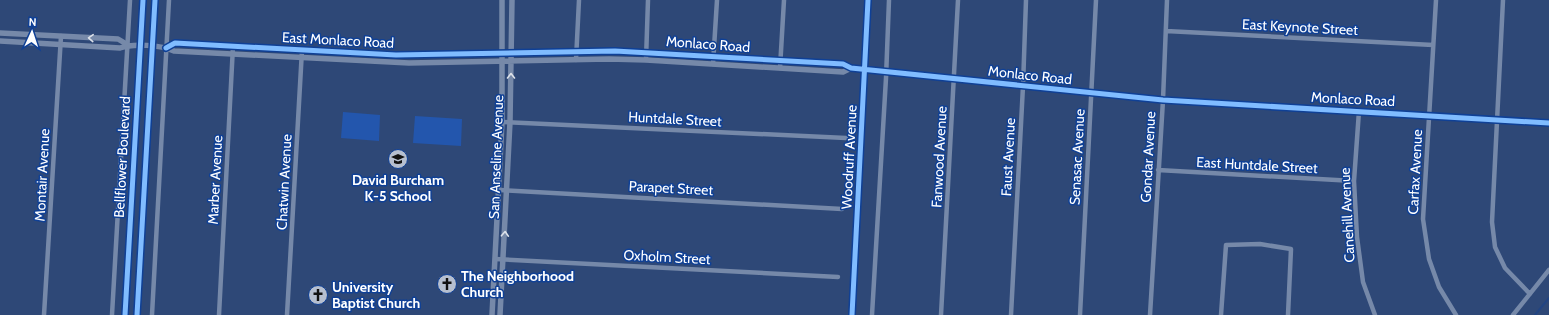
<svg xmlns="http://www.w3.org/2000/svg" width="1549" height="315" font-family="Cabin,sans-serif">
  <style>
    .green { fill: #2356ad }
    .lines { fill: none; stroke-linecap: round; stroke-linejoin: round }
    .stream { stroke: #214483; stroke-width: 2 }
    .minor { stroke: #7689a9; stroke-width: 4.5 }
    .tertiary { stroke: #7689a9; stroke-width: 5.5 }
    .secondary { stroke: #7284a6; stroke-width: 6 }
    .cycleway-casing { stroke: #0f4096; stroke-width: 8 }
    .cycleway { stroke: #80bcff; stroke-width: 5 }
    .oneway { stroke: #dde2ea }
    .labels { text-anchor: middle; stroke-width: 3; stroke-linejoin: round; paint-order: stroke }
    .street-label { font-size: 14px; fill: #fff; stroke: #0f4096 }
    .poi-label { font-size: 14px; font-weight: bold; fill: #fff; stroke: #0f4096; text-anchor: start }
  </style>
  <rect width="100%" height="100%" fill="#2e4877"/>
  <!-- green -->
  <path class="green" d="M 343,112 L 380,115 L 379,141 L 341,138 Z
    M 415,116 L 462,119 L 461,146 L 413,143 Z"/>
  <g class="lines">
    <!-- stream -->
    <path class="stream" d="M 1535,315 L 1549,298"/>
    <!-- minor -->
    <path class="minor" d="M 1436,0 L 1423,219 L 1429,259 L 1439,287 L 1456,315
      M 1503,0 L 1492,222 L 1495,247 L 1505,268 L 1530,294
      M 1166,31 L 1433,45
      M 576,60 L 579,0
      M 646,60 L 648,0
      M 713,64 L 717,0
      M 780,68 L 784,0
      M 1359,111 L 1354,181 L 1357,237 L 1363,282 L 1375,315
      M 502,122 L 846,138
      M 1158,170 L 1354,181
      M 499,190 L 842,209
      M 495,259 L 838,277
      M 44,315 L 61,36
      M 112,315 L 130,0
      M 152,315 L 169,0
      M 219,315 L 233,46
      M 287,315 L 302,50
      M 872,315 L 886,78 L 889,0
      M 941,315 L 958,0
      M 1011,315 L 1023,86 L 1026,0
      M 1080,315 L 1096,0
      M 1150,315 L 1163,100 L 1167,0
      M 1221,315 L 1226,245 L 1260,244 L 1291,249 L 1288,315
      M 1513,315 L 1549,270"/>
    <!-- tertiary -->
    <path class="tertiary" d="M 0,33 L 118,39 L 128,45
      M 0,41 L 120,48 C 133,43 161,45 174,51 L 409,63 L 609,59 L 646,60 L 843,72 L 851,68
      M 166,48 L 175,43 L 396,55 L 615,51 L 843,64 L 851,68 L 1163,100 L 1549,123
      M 492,315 L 502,122 L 502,0
      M 500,315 L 510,122 L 512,0"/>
    <!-- secondary -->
    <path class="secondary" d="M 125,315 L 143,0
      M 137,315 L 155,0
      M 852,315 L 868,0"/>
    <!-- cycleway casing -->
    <g class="cycleway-casing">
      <path id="cycleway" d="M 166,48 L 175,43 L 396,55 L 615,51 L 843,64 L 851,68 L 1163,100 L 1549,123
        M 125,315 L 143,0
        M 137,315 L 155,0
        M 852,315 L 868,0"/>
    </g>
    <!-- cycleway -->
    <use href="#cycleway" class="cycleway"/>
  </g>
  <!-- one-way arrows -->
  <defs><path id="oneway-chevron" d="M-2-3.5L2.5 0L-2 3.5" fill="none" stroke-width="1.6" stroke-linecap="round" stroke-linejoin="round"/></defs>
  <g class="oneway">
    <use href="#oneway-chevron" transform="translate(91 38) rotate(-177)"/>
    <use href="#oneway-chevron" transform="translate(511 76) rotate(-90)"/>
    <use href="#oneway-chevron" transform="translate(505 234) rotate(-87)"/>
  </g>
  <!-- icons -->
  <defs>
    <g id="school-disc" transform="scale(1)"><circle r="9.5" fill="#b6bfcf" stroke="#0f4096"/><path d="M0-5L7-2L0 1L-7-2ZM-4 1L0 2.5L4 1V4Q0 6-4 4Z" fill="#111"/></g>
    <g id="church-disc" transform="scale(1)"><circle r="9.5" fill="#b6bfcf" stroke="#0f4096"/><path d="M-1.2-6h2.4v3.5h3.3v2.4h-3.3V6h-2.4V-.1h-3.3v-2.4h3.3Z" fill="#111"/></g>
  </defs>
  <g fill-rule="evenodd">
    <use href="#school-disc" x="398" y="159"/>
    <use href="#church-disc" x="447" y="284"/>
    <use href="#church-disc" x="318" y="295"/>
  </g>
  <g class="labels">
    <!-- street labels -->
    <g class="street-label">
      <text transform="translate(1300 27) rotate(3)" y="5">East Keynote Street</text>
      <text transform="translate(338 40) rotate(3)" y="5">East Monlaco Road</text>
      <text transform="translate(708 44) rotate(4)" y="5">Monlaco Road</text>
      <text transform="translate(1030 75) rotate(6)" y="5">Monlaco Road</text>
      <text transform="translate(1353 99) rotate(3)" y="5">Monlaco Road</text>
      <text transform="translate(675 119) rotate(3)" y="5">Huntdale Street</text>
      <text transform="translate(122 157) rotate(-87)" y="5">Bellflower Boulevard</text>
      <text transform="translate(496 157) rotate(-88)" y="5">San Anseline Avenue</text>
      <text transform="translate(849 157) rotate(-87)" y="5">Woodruff Avenue</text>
      <text transform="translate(939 157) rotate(-87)" y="5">Fanwood Avenue</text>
      <text transform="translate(1008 157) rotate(-87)" y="5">Faust Avenue</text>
      <text transform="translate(1077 157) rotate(-87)" y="5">Senasac Avenue</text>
      <text transform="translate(1148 157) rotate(-87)" y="5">Gondar Avenue</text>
      <text transform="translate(1257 165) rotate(3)" y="5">East Huntdale Street</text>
      <text transform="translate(1415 172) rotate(-87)" y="5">Carfax Avenue</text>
      <text transform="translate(42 175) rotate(-87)" y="5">Montair Avenue</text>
      <text transform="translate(215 180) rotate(-87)" y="5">Marber Avenue</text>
      <text transform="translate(284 182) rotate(-87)" y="5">Chatwin Avenue</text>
      <text transform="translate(671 188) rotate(3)" y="5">Parapet Street</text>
      <text transform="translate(1347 215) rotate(-93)" y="5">Canehill Avenue</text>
      <text transform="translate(667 257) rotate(3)" y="5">Oxholm Street</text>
    </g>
    <!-- poi labels -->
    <g class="poi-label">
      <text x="398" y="185" text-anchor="middle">David Burcham<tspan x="398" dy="16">K-5 School</tspan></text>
      <text x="461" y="281">The Neighborhood<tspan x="461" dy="16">Church</tspan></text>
      <text x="332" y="292">University<tspan x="332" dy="16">Baptist Church</tspan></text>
    </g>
  </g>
  <!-- north arrow -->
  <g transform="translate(32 32) rotate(3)" stroke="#0f4096" stroke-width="3" paint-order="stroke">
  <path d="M0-3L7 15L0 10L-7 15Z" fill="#ffffff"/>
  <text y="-6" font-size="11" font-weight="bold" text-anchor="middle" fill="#ffffff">N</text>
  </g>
</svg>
